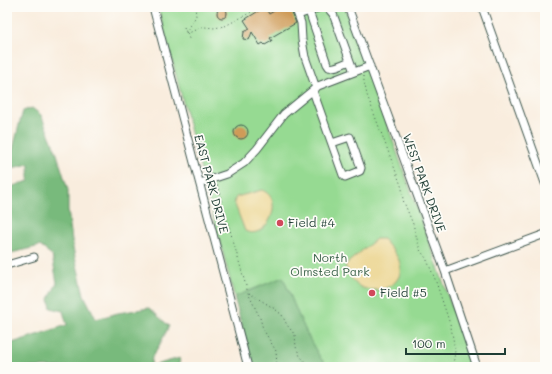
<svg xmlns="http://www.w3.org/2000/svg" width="552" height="374" font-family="Mali,sans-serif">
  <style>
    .green { fill: #96da92; stroke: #5a8c63 }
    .forest { fill: #78ba7c; stroke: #4c7c58 }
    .sand { fill: #eeda9e; stroke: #868c69 }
    .building { fill: #cf9b58 }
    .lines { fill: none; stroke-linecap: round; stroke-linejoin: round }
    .minor-casing { stroke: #40574e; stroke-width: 9 }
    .path { stroke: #40574e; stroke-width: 1; stroke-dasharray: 1 3; stroke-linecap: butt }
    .minor { stroke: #fff; stroke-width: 7 }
    .poi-dot { fill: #d1495b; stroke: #fdfcf7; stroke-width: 1.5 }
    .labels { text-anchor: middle; stroke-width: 3.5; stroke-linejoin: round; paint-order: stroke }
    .street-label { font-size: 12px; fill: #1f3d34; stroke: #fdfcf7 }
    .poi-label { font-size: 12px; fill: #1f3d34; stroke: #fdfcf7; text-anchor: start }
    .park-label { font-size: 12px; fill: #3d644c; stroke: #fdfcf7 }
  </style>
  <rect width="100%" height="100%" fill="#fdfcf7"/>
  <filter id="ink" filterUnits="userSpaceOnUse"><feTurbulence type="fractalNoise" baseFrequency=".025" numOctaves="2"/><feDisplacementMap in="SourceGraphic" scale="8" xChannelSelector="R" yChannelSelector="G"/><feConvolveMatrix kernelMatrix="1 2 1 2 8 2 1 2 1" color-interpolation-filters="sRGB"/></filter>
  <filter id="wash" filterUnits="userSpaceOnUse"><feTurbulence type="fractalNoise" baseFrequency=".012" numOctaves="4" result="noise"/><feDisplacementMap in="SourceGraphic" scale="16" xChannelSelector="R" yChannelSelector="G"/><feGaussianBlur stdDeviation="0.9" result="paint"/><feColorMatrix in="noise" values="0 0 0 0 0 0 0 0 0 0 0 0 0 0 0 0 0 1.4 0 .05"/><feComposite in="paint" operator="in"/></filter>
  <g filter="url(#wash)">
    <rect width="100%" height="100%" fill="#f9edde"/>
    <!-- green -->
    <path class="green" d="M 158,7 L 345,7 L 427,236 L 473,367 L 253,367 Z"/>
    <!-- forest -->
    <path class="forest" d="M 32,108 L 41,115 L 56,151 L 68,190 L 68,210 L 73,248 L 84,295 L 96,319 L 118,313 L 149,308 L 169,326 L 160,344 L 152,357 L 151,366 L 180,358 L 179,367 L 7,367 L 7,347 L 9,344 L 67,325 L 63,311 L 51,308 L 49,299 L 57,283 L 52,255 L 40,246 L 7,254 L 7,188 L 29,181 L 29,164 L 8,169 L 19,125 L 23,111 Z
      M 283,277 L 298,314 L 310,340 L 321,359 L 330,367 L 253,367 L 234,297 Z"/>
    <!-- sand -->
    <path class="sand" d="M 262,190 C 264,191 266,192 267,193 C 283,205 265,241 245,231 L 234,202 L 236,197 Z
      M 376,239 L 383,239 C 388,245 399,256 400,264 C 405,288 372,297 356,284 C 351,279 348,272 345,265 Z"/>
    <g id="blocks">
      <!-- building -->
      <path class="building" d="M 265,7 L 269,14 L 281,7 L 288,7 L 292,13 L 296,23 L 270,38 L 272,41 L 265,45 L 263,43 L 260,45 L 252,32 L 249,40 L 243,39 L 244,32 L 250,29 L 244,20 Z
        M217 13a5 5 0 1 1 10 0a5 5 0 1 1-10 0Z
        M234 132a7 7 0 1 1 14 0a7 7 0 1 1-14 0Z"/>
    </g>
  </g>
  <g filter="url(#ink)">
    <use href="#blocks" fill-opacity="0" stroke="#40574e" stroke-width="1"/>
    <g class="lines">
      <!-- minor casing -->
      <g class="minor-casing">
        <path id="minor" d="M 153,7 L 248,367
          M 295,7 L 301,23 L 302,40 L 305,57 L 316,88
          M 327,7 L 333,14 L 354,72
          M 348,7 L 445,271 L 477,367
          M 482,7 L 545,183
          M 309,11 L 327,64 C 328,65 328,66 329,67 C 333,69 345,63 350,61
          M 298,15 L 321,7
          M 313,91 L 343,175 L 345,177 L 360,171 L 361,168 L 350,137 L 332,143
          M 200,183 L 227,174 L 244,163 L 257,149 L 284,114 L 318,86 L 370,66
          M 7,265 L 34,257
          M 445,271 L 545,234"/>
      </g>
      <!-- path -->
      <path class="path" d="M 266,7 L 269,12 L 278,7
        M 184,27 L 186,32
        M 186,33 L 196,16 L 195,7
        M 187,34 L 201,27 L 205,27 L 214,28 L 225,26 L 261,7
        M 187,34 L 190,41
        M 363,76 L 367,95 L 402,188 L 403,200 L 413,224 L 420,250 L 426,258 L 435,279 L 451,327 L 455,350 L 454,359 L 451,367
        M 217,185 L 248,293 L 260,318 L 263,329 L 276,351 L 277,367
        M 249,293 L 275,309 L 282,315 L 287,325 L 295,335 L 296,347 L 300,356 L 310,367"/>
      <!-- minor -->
      <use href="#minor" class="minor"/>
    </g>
  </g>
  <!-- markers -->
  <g class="poi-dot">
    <circle cx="280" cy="223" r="4"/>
    <circle cx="372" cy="293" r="4"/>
  </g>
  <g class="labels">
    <!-- street labels -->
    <g class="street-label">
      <text transform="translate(424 183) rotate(70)" y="4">WEST PARK DRIVE</text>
      <text transform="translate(211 184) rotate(75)" y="4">EAST PARK DRIVE</text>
    </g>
    <!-- poi labels -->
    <g class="poi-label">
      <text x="288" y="227">Field #4</text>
      <text x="380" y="297">Field #5</text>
    </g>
    <!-- park labels -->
    <g class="park-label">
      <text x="330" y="262">North<tspan x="330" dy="14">Olmsted Park</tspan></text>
    </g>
  </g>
  <!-- margin -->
  <rect width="552" height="374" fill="none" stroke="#fdfcf7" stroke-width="24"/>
  <!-- scale -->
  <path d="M406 348v6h99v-6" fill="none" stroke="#1f3d34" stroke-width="2"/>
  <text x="412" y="348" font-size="12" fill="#1f3d34" stroke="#fdfcf7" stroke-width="3" paint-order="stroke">100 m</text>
</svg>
